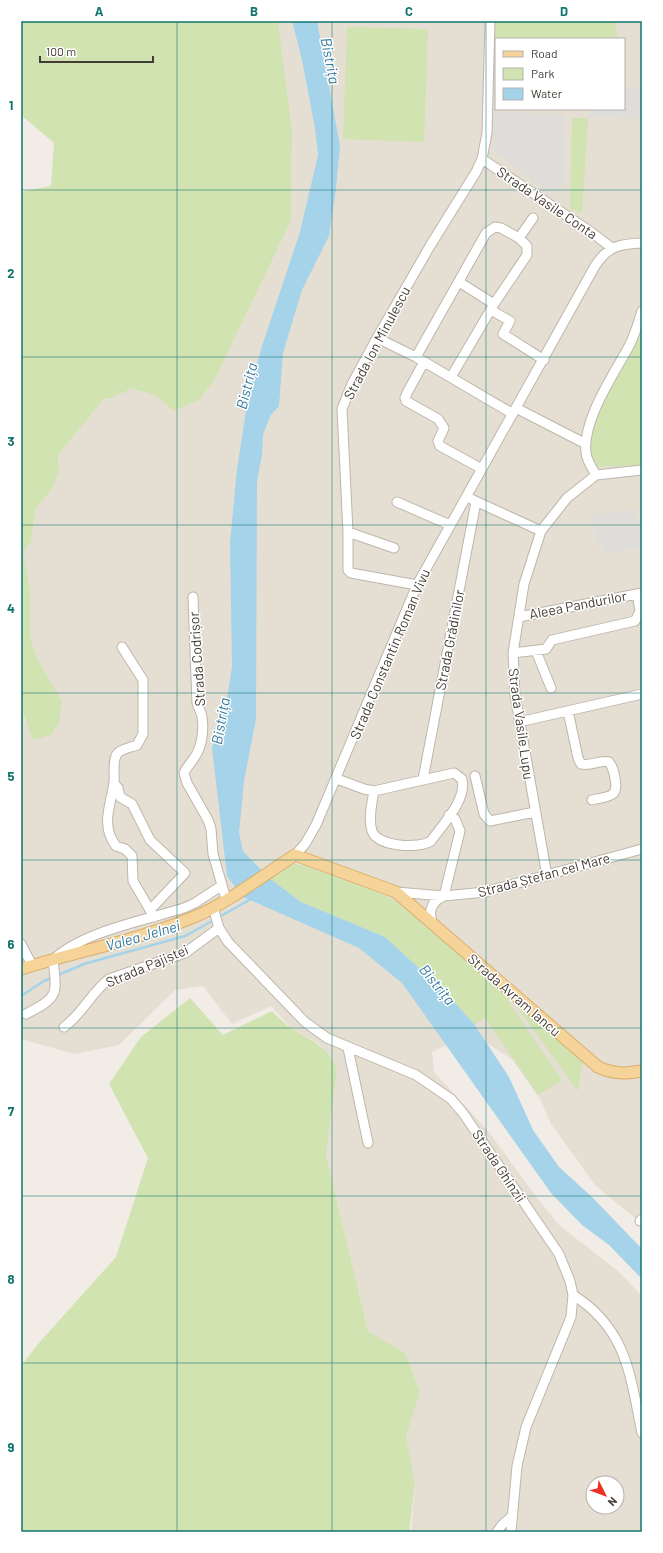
<svg xmlns="http://www.w3.org/2000/svg" width="663" height="1553" font-family="Barlow,sans-serif">
  <style>
    .residential { fill: #e5ded3; fill-rule: evenodd }
    .green { fill: #d0e3b1 }
    .parking { fill: #dfddda }
    .water { fill: #a5d3ea }
    .lines { fill: none; stroke-linecap: round; stroke-linejoin: round }
    .stream { stroke: #a5d3ea; stroke-width: 2.5 }
    .minor-casing { stroke: #bfb6ab; stroke-width: 11 }
    .major-casing { stroke: #daaf6b; stroke-width: 13 }
    .minor { stroke: #fff; stroke-width: 9 }
    .major { stroke: #f6d499; stroke-width: 11 }
    .grid { fill: none; stroke: #0f766e; stroke-width: 1; stroke-opacity: 0.55 }
    .labels { text-anchor: middle; stroke-width: 3; stroke-linejoin: round; paint-order: stroke }
    .street-label { font-size: 14px; fill: #433c35; stroke: #fff }
    .water-label { font-size: 15px; font-style: italic; fill: #357a9f; stroke: #fff }
    .neatline { fill: none; stroke: #0f766e; stroke-width: 1.5 }
    .grid-label { font-size: 13px; text-anchor: middle; font-weight: bold; fill: #0f766e }
  </style>
  <rect width="100%" height="100%" fill="#f1ece5"/>
  <!-- residential -->
  <path class="residential" d="M 278,21 L 642,21 L 642,1224 L 595,1185 L 551,1124 L 540,1099 L 512,1059 L 471,1033 L 432,1052 L 434,1072 L 489,1132 L 534,1194 L 559,1225 L 619,1272 L 642,1296 L 642,1532 L 506,1532 L 506,1528 L 497,1527 L 494,1532 L 411,1532 L 415,1483 L 406,1437 L 420,1392 L 405,1353 L 368,1331 L 326,1155 L 337,1070 L 320,1045 L 291,1028 L 271,1006 L 232,1024 L 203,986 L 175,990 L 119,1045 L 74,1054 L 21,1039 L 21,707 L 26,723 L 62,701 L 37,658 L 30,637 L 30,590 L 23,552 L 31,542 L 36,508 L 52,489 L 59,471 L 58,455 L 104,399 L 113,398 L 117,394 L 125,393 L 129,388 L 155,395 L 174,411 L 199,400 L 214,381 L 291,221 L 292,131 ZM 496,39 L 624,39 L 624,109 L 496,109 ZM 593,1483 L 617,1483 L 617,1507 L 593,1507 Z"/>
  <!-- green -->
  <path class="green" d="M 21,21 L 278,21 L 292,131 L 291,221 L 214,381 L 199,400 L 174,411 L 155,395 L 129,388 L 125,393 L 117,394 L 113,398 L 104,399 L 58,455 L 59,471 L 52,489 L 36,508 L 31,542 L 23,552 L 30,590 L 30,637 L 37,658 L 62,701 L 59,723 L 51,735 L 33,740 L 21,707 L 21,192 L 51,186 L 54,143 L 21,115 Z
    M 493,21 L 615,21 L 618,39 L 496,39 L 496,48 L 493,48 Z
    M 347,27 L 428,29 L 424,142 L 343,139 Z
    M 572,118 L 588,118 L 582,213 L 570,209 Z
    M 642,332 L 642,465 L 597,467 C 593,460 589,452 590,444 C 593,406 626,366 642,332 Z
    M 291,863 L 305,866 L 385,895 L 404,906 L 583,1059 L 578,1091 L 511,999 L 508,1001 L 562,1080 L 538,1095 L 485,1018 L 474,1024 L 447,994 L 385,937 L 301,902 L 269,878 Z
    M 190,998 L 223,1035 L 272,1011 C 278,1017 284,1023 291,1028 C 312,1042 327,1045 337,1070 L 326,1155 L 368,1331 L 405,1353 L 420,1392 L 406,1437 L 415,1483 L 409,1532 L 21,1532 L 21,1366 L 39,1343 L 116,1257 L 148,1158 L 109,1084 L 141,1037 Z"/>
  <!-- parking -->
  <path class="parking" d="M 624,89 L 642,89 L 642,119 L 589,117 L 590,109 L 624,109 Z
    M 493,112 L 564,114 L 564,186 L 556,187 L 553,193 L 548,192 L 493,150 Z
    M 637,510 L 641,548 L 604,553 L 602,546 L 596,547 L 592,514 Z"/>
  <!-- water -->
  <path class="water" d="M 292,21 L 317,21 L 340,146 L 336,188 L 329,236 L 302,290 L 283,353 L 279,406 L 270,416 L 263,435 L 262,455 L 257,481 L 256,719 L 244,781 L 239,833 L 243,851 L 269,878 L 301,902 L 385,937 L 447,994 L 474,1024 L 509,1077 L 533,1130 L 559,1167 L 593,1198 L 642,1249 L 642,1279 L 609,1245 L 582,1225 L 551,1193 L 402,983 L 359,948 L 243,897 L 227,876 L 212,748 L 227,699 L 232,666 L 230,543 L 237,469 L 248,398 L 262,346 L 300,232 L 318,155 L 315,128 L 302,60 Z"/>
  <g class="lines">
    <!-- stream -->
    <path class="stream" d="M 219,917 L 253,898
      M 21,996 L 44,981 L 84,964 L 185,936 L 214,920"/>
    <!-- minor casing -->
    <g class="minor-casing">
      <path id="minor" d="M 482,159 L 591,232 L 612,248
        M 459,282 L 494,304
        M 491,310 L 510,321 L 503,334 L 544,360
        M 377,338 L 416,357 L 513,414
        M 416,357 L 486,233 L 495,227 L 501,228 L 519,238 L 533,218
        M 424,362 L 407,393 L 405,398 L 406,401 L 438,419 L 444,428 L 438,441 L 440,446 L 482,469
        M 451,377 L 494,304 L 527,255 L 527,246 L 519,238
        M 516,408 L 586,444
        M 596,475 C 592,468 587,461 586,453 C 582,420 614,374 629,346 C 635,335 638,323 642,311
        M 471,499 L 541,531
        M 397,502 L 450,525
        M 348,532 L 394,548
        M 417,585 L 351,573 L 348,570 L 348,532 L 342,409 L 352,384 L 377,338 L 430,246 L 476,172 L 482,159 L 487,133 L 490,21
        M 193,597 L 197,703 C 198,708 202,713 202,717 C 204,729 202,745 196,755 C 192,762 187,766 184,773 L 187,783 L 208,820 L 211,829 L 213,854 L 226,899
        M 519,617 L 642,593
        M 122,647 L 143,680 L 143,734 L 137,745 C 130,748 122,748 117,754 C 112,762 115,773 114,782 C 111,805 100,825 116,846 L 125,849 L 132,856 L 133,881 L 154,917
        M 536,651 L 551,688
        M 513,653 L 546,649 L 552,640 L 635,621 L 640,611 L 637,594
        M 568,711 L 578,758 L 581,764 C 591,767 600,759 609,762 C 613,767 614,772 615,778 C 619,798 609,796 592,800
        M 519,722 L 642,694
        M 475,776 L 484,814 L 490,821 L 535,812
        M 337,779 L 364,789 L 374,791 L 454,773 L 462,779 C 467,800 443,824 431,841 C 419,849 378,847 372,831 C 368,819 372,802 374,791
        M 423,779 L 476,502
        M 114,783 L 118,788 L 120,797 L 132,804 L 150,840 L 185,873 L 150,910
        M 295,855 L 305,844 L 316,825 L 417,585 L 595,266 C 608,246 619,244 642,243
        M 547,876 L 515,695 L 513,653 L 524,584 L 541,531 L 567,498 L 596,475 L 642,470
        M 396,892 L 444,896 L 485,892 L 642,849
        M 213,907 L 219,928 L 228,942 L 305,1022 L 327,1038 L 416,1075 L 451,1099 L 463,1113 L 559,1254 L 570,1281 L 573,1295 L 571,1317 L 526,1427 L 517,1466 L 511,1532
        M 432,922 C 428,910 432,901 444,896 L 460,831 L 455,819 L 449,815
        M 21,944 L 32,965
        M 26,1014 C 59,997 57,995 53,960 C 81,932 146,920 184,908 L 195,903 L 221,886
        M 64,1027 C 82,1014 91,993 109,979 L 185,953 L 219,928
        M 348,1048 L 368,1143
        M 640,1221 L 642,1219
        M 573,1295 C 627,1329 630,1375 642,1433
        M 497,1532 L 502,1525 L 512,1516"/>
    </g>
    <!-- major casing -->
    <g class="major-casing">
      <path id="major" d="M 21,969 C 78,951 138,940 194,917 C 226,904 265,874 295,855 L 396,892 L 598,1067 C 613,1074 626,1074 642,1071"/>
    </g>
    <!-- minor -->
    <use href="#minor" class="minor"/>
    <!-- major -->
    <use href="#major" class="major"/>
  </g>
  <!-- grid -->
  <path class="grid" d="M 177,21 L 177,1532M 332,21 L 332,1532M 486,21 L 486,1532M 21,190 L 642,190M 21,357 L 642,357M 21,525 L 642,525M 21,693 L 642,693M 21,860 L 642,860M 21,1028 L 642,1028M 21,1196 L 642,1196M 21,1363 L 642,1363"/>
  <g class="labels">
    <!-- street labels -->
    <g class="street-label">
      <text transform="translate(547 203) rotate(34)" y="5">Strada Vasile Conta</text>
      <text transform="translate(377 343) rotate(-62)" y="5">Strada Ion Minulescu</text>
      <text transform="translate(578 605) rotate(-11)" y="5">Aleea Pandurilor</text>
      <text transform="translate(450 640) rotate(-79)" y="5">Strada Grădinilor</text>
      <text transform="translate(390 654) rotate(-67)" y="5">Strada Constantin Roman Vivu</text>
      <text transform="translate(197 659) rotate(-94)" y="5">Strada Codrișor</text>
      <text transform="translate(521 724) rotate(82)" y="5">Strada Vasile Lupu</text>
      <text transform="translate(544 875) rotate(-15)" y="5">Strada Ștefan cel Mare</text>
      <text transform="translate(147 966) rotate(-23)" y="5">Strada Pajiștei</text>
      <text transform="translate(514 995) rotate(41)" y="5">Strada Avram Iancu</text>
      <text transform="translate(499 1166) rotate(56)" y="5">Strada Ghinzii</text>
    </g>
    <!-- water labels -->
    <g class="water-label">
      <text transform="translate(330 61) rotate(79)" y="5">Bistrița</text>
      <text transform="translate(247 386) rotate(-76)" y="5">Bistrița</text>
      <text transform="translate(221 721) rotate(-80)" y="5">Bistrița</text>
      <text transform="translate(143 936) rotate(-16)" y="5">Valea Jelnei</text>
      <text transform="translate(437 985) rotate(51)" y="5">Bistrița</text>
    </g>
  </g>
  <!-- border -->
  <rect width="663" height="1553" fill="none" stroke="#ffffff" stroke-width="44"/>
  <!-- legend -->
  <rect x="495" y="38" width="130" height="72" fill="#ffffff" stroke="#b4b1ae"/>
  <rect x="503" y="51" width="20" height="6" fill="#f6d499" stroke="#b4b1ae"/>
  <text x="531" y="58" font-size="12" fill="#433c35">Road</text>
  <rect x="503" y="68" width="20" height="12" fill="#d0e3b1" stroke="#b4b1ae"/>
  <text x="531" y="78" font-size="12" fill="#433c35">Park</text>
  <rect x="503" y="88" width="20" height="12" fill="#a5d3ea" stroke="#b4b1ae"/>
  <text x="531" y="98" font-size="12" fill="#433c35">Water</text>
  <!-- north arrow -->
  <g transform="translate(605 1495) rotate(132)"><circle r="19" fill="#ffffff" stroke="#b4b1ae"/>
  <path d="M0-3L7 15L0 10L-7 15Z" fill="#e93224"/>
  <text y="-6" font-size="11" font-weight="bold" text-anchor="middle" fill="#433c35">N</text>
  </g>
  <!-- scale -->
  <path d="M40 56v6h113v-6" fill="none" stroke="#433c35" stroke-width="2"/>
  <text x="46" y="56" font-size="12" fill="#433c35" stroke="#ffffff" stroke-width="3" paint-order="stroke">100 m</text>
  <rect x="22" y="22" width="619" height="1509" class="neatline"/>
  <g class="grid-label">
    <text x="99" y="16">A</text>
    <text x="254" y="16">B</text>
    <text x="409" y="16">C</text>
    <text x="564" y="16">D</text>
    <text x="11" y="110">1</text>
    <text x="11" y="278">2</text>
    <text x="11" y="446">3</text>
    <text x="11" y="613">4</text>
    <text x="11" y="781">5</text>
    <text x="11" y="949">6</text>
    <text x="11" y="1116">7</text>
    <text x="11" y="1284">8</text>
    <text x="11" y="1452">9</text>
  </g>
</svg>
